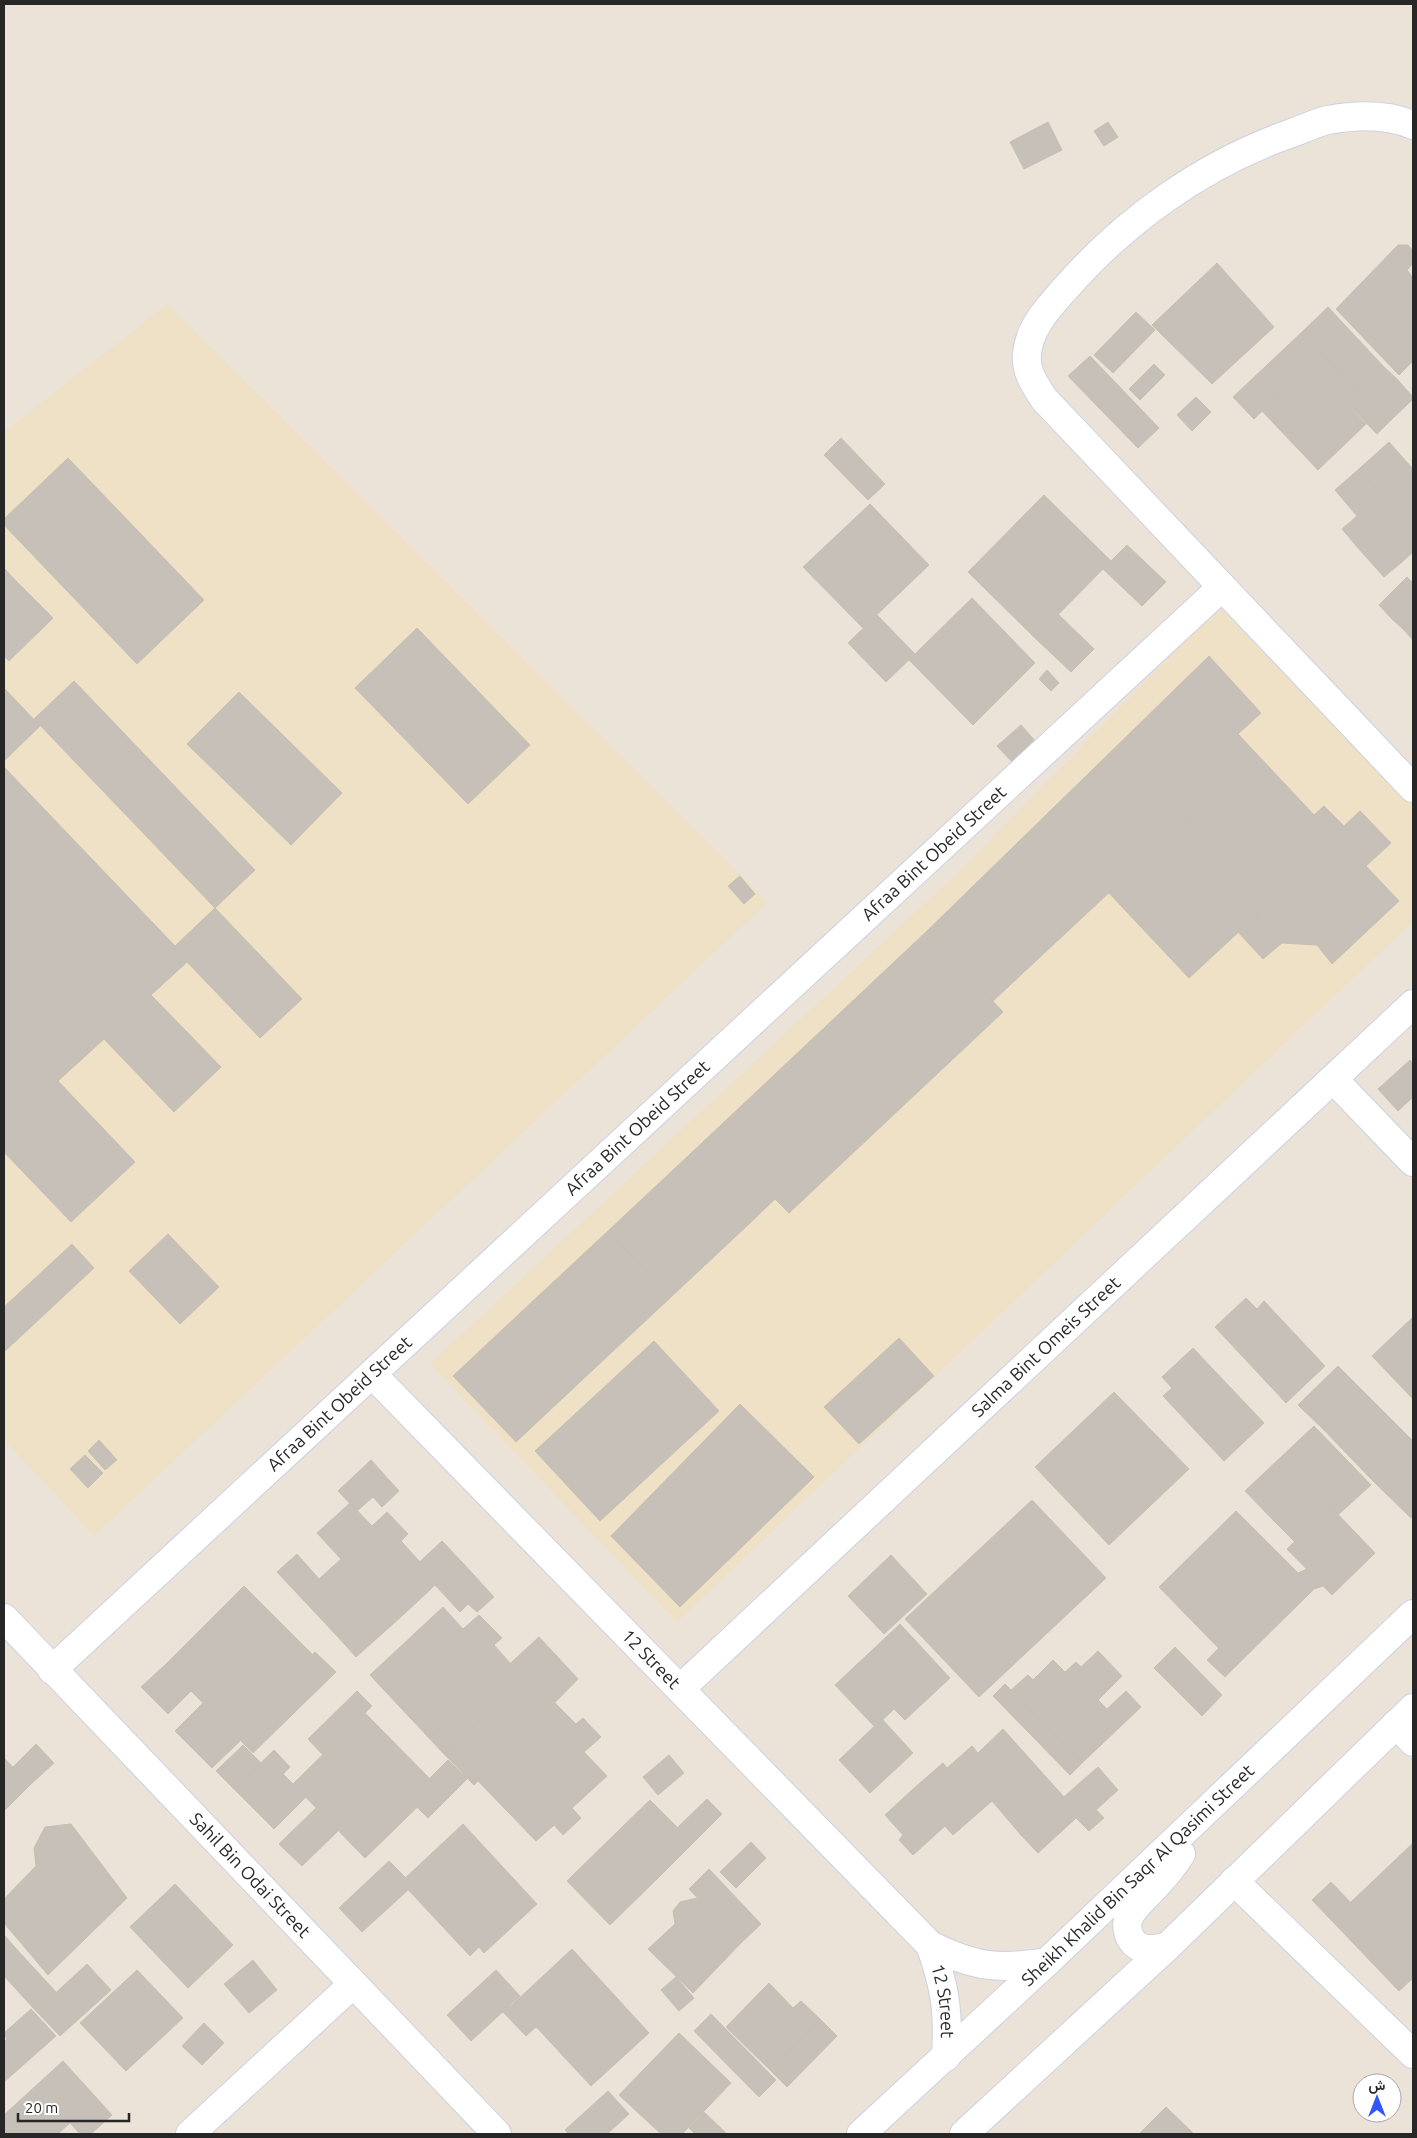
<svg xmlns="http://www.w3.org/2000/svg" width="1417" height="2138" font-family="Ubuntu,Vazirmatn,sans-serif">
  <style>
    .education { fill: #eee1c6 }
    .building { fill: #c6c0b8; stroke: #c6bfb2 }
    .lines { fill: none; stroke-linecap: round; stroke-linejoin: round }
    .street-casing { stroke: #cdd1e1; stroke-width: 30 }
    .secondary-casing { stroke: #cdd1e1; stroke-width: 30 }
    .street { stroke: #fff; stroke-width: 28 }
    .secondary { stroke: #fff; stroke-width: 28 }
    .labels { text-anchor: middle; stroke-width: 4.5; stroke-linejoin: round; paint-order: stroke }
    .street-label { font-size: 18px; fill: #272727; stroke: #fff }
  </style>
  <rect width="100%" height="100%" fill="#ebe3d8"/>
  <!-- education -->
  <path class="education" d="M 167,304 L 768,902 L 94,1536 L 4,1439 L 4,432 Z
    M 1219,607 L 1413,802 L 1413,921 L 677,1622 L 430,1364 L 950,880 Z"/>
  <!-- building -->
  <path class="building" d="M 1048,122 L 1062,150 L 1024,169 L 1010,142 Z
    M 1108,122 L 1118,137 L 1104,146 L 1094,131 Z
    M 1398,245 L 1408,245 L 1413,251 L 1413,263 L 1407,270 L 1413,278 L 1413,361 L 1399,375 L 1336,309 Z
    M 1217,263 L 1274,327 L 1212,384 L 1152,325 Z
    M 1328,307 L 1384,367 L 1357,392 L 1301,333 Z
    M 1136,312 L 1155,330 L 1113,373 L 1094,355 Z
    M 1301,333 L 1322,354 L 1254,419 L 1233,397 Z
    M 1322,354 L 1388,423 L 1377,434 L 1310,365 Z
    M 1090,356 L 1159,428 L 1138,448 L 1068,376 Z
    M 1154,364 L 1165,375 L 1140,400 L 1129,389 Z
    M 1310,365 L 1366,424 L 1318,470 L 1262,411 Z
    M 1384,367 L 1397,379 L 1370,404 L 1357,392 Z
    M 1397,379 L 1413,397 L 1413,399 L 1388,423 L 1370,404 Z
    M 1196,397 L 1211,412 L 1192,431 L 1177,415 Z
    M 841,438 L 885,484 L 868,500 L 824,455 Z
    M 1389,442 L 1413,469 L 1413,531 L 1359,469 Z
    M 68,458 L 204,600 L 137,664 L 4,525 L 4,519 Z
    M 1359,469 L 1398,513 L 1358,548 L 1342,529 L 1357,516 L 1335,490 Z
    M 1044,495 L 1111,561 L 1035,638 L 968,572 Z
    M 870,504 L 929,565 L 863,628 L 803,567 Z
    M 1398,513 L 1413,531 L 1413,552 L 1402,562 L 1375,533 Z
    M 1375,533 L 1402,562 L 1384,577 L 1358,548 Z
    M 1127,545 L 1166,582 L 1142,606 L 1103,569 Z
    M 4,568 L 15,580 L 4,591 Z
    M 1407,577 L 1413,583 L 1413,600 L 1393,620 L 1379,605 Z
    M 15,580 L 53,618 L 9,661 L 4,656 L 4,591 Z
    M 972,598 L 1035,663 L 973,725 L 909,660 Z
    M 1413,600 L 1413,619 L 1403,629 L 1393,620 Z
    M 1058,614 L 1094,649 L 1071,672 L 1035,638 Z
    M 877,615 L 915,654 L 886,682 L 848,643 Z
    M 1413,619 L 1413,640 L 1403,629 Z
    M 417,628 L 530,745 L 468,804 L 355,688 Z
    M 1209,656 L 1261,713 L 1238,734 L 1314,815 L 1324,806 L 1344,826 L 1360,811 L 1391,843 L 1366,866 L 1399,901 L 1332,964 L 1317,945 L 1282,943 L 1256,915 L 1271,902 L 1190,817 L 993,1001 L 927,931 Z
    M 1047,670 L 1059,683 L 1051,691 L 1039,679 Z
    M 74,681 L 255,870 L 215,908 L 34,719 Z
    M 4,688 L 40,726 L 4,761 Z
    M 239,692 L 342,793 L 291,845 L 187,744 Z
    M 1021,725 L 1037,743 L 1014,764 L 997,746 Z
    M 4,767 L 175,946 L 215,908 L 302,999 L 260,1038 L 187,962 L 151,995 L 221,1067 L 174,1112 L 104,1039 L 58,1081 L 135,1162 L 71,1222 L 4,1152 Z
    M 1190,817 L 1271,902 L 1189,978 L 1109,893 Z
    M 740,876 L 755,894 L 744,904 L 728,886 Z
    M 1256,915 L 1282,943 L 1263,959 L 1238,932 Z
    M 927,931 L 1003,1012 L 789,1213 L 775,1199 L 750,1223 L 687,1157 Z
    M 1410,1060 L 1413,1064 L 1413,1097 L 1398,1111 L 1378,1089 Z
    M 687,1157 L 750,1223 L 671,1297 L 608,1231 Z
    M 608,1231 L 671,1297 L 597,1366 L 534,1300 Z
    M 168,1234 L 219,1287 L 180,1324 L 129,1271 Z
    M 72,1244 L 94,1268 L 4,1352 L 4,1307 Z
    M 1246,1298 L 1257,1309 L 1264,1301 L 1325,1366 L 1286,1403 L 1215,1327 Z
    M 534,1300 L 597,1366 L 516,1442 L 453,1376 Z
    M 1413,1317 L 1413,1399 L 1372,1356 Z
    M 899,1338 L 934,1376 L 859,1444 L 824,1407 Z
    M 654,1341 L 719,1411 L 600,1521 L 535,1451 Z
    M 1193,1348 L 1264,1423 L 1224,1461 L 1163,1396 L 1172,1388 L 1162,1377 Z
    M 1338,1366 L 1362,1390 L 1322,1428 L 1298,1405 Z
    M 1362,1390 L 1413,1441 L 1373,1481 L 1322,1428 Z
    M 1114,1392 L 1189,1469 L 1109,1545 L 1035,1467 Z
    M 740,1404 L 814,1477 L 680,1607 L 611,1536 Z
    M 1314,1426 L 1371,1485 L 1338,1515 L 1331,1507 L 1319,1518 L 1299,1497 L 1275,1522 L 1245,1491 Z
    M 99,1440 L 117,1460 L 105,1470 L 88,1451 Z
    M 1413,1441 L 1413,1516 L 1411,1518 L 1373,1481 Z
    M 85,1455 L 103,1473 L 88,1488 L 70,1469 Z
    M 371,1460 L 399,1491 L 382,1507 L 373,1497 L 357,1511 L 338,1491 Z
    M 1299,1497 L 1319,1518 L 1295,1542 L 1275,1522 Z
    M 1032,1500 L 1106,1578 L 979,1697 L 905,1619 Z
    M 350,1503 L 372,1526 L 387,1512 L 408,1534 L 401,1541 L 420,1562 L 338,1637 L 277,1572 L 297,1554 L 319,1579 L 341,1559 L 317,1533 Z
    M 1331,1507 L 1375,1553 L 1332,1595 L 1287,1549 Z
    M 1236,1511 L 1314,1589 L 1236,1666 L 1159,1587 Z
    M 442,1541 L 461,1561 L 403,1615 L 384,1595 Z
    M 891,1555 L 927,1594 L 884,1634 L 848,1596 Z
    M 461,1561 L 494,1597 L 477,1612 L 468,1604 L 460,1612 L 435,1585 Z
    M 1307,1569 L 1323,1586 L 1314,1589 L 1298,1573 Z
    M 244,1586 L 312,1654 L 233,1733 L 165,1665 Z
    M 384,1595 L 403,1615 L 356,1657 L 338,1637 Z
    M 443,1607 L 463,1629 L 479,1615 L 502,1638 L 494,1645 L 510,1663 L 429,1738 L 370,1675 Z
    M 900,1624 L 950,1678 L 905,1720 L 894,1709 L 875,1727 L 835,1685 Z
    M 539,1637 L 554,1653 L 444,1754 L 429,1738 Z
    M 1175,1647 L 1222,1695 L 1202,1716 L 1154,1668 Z
    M 1219,1648 L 1236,1666 L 1225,1677 L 1207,1660 Z
    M 1098,1651 L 1122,1676 L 1098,1700 L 1107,1709 L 1126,1691 L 1141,1707 L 1082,1763 L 1011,1690 L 1028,1675 L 1033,1680 L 1053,1660 L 1065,1672 L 1076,1662 L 1081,1667 Z
    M 315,1652 L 336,1672 L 253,1753 L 233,1733 Z
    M 554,1653 L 578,1679 L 474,1785 L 444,1754 Z
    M 165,1665 L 191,1691 L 168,1714 L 141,1687 Z
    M 1005,1684 L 1082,1763 L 1070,1775 L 993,1696 Z
    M 357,1691 L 372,1706 L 323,1755 L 308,1739 Z
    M 203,1703 L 240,1741 L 212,1768 L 175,1731 Z
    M 555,1703 L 576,1724 L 583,1718 L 601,1737 L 584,1752 L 607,1776 L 572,1808 L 581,1818 L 563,1835 L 554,1825 L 536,1841 L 478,1781 Z
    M 365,1713 L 438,1787 L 365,1858 L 293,1784 Z
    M 882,1719 L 913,1753 L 870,1793 L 839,1760 Z
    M 1003,1729 L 1064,1797 L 1021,1835 L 992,1801 L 953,1835 L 912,1790 L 943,1763 L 947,1768 L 972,1746 L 978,1753 Z
    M 36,1744 L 54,1763 L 30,1785 L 13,1767 Z
    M 243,1745 L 261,1763 L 234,1789 L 216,1771 Z
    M 274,1750 L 290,1767 L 283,1774 L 306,1797 L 274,1829 L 234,1789 Z
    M 669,1755 L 684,1773 L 658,1795 L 643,1777 Z
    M 4,1758 L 30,1785 L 4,1811 Z
    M 448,1760 L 467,1779 L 428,1818 L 417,1807 L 438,1787 L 429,1779 Z
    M 1098,1767 L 1118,1790 L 1096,1810 L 1075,1787 Z
    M 1075,1787 L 1104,1818 L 1089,1831 L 1076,1818 L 1038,1853 L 1021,1835 Z
    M 912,1790 L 945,1826 L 913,1855 L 899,1840 L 903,1835 L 885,1815 Z
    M 707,1799 L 722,1814 L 693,1843 L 678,1827 Z
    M 650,1800 L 693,1843 L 659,1877 L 616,1833 Z
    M 316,1808 L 339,1830 L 302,1866 L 279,1844 Z
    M 71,1824 L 127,1898 L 48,1975 L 4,1923 L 4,1899 L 36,1866 L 34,1848 L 45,1827 Z
    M 463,1824 L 537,1904 L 484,1953 L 479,1947 L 470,1956 L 401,1882 Z
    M 616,1833 L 659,1877 L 610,1925 L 567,1881 Z
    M 751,1842 L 766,1858 L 736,1888 L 720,1872 Z
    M 1413,1843 L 1413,1968 L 1351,1902 Z
    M 389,1861 L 405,1877 L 401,1882 L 408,1890 L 362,1932 L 339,1908 Z
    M 709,1869 L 761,1924 L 741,1943 L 689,1889 Z
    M 1331,1882 L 1413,1968 L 1413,1978 L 1399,1991 L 1312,1900 Z
    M 175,1884 L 233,1945 L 188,1988 L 130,1927 Z
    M 697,1898 L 741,1943 L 693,1993 L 648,1949 L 675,1924 L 673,1911 L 680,1902 Z
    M 4,1935 L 20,1953 L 4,1967 Z
    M 572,1949 L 649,2033 L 591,2086 L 514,2003 Z
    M 20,1953 L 56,1992 L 36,2011 L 4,1976 L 4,1967 Z
    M 253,1960 L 277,1990 L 249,2013 L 224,1984 Z
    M 87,1964 L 111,1990 L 60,2036 L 36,2011 Z
    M 137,1970 L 183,2018 L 126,2071 L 80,2023 Z
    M 496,1970 L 520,1996 L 471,2041 L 447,2015 Z
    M 676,1977 L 694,1998 L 679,2011 L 661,1990 Z
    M 769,1983 L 793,2008 L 801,2001 L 820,2019 L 770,2070 L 726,2027 Z
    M 514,2003 L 536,2027 L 526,2036 L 503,2012 Z
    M 31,2009 L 56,2036 L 4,2082 L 4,2042 L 7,2039 L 4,2033 Z
    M 711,2014 L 776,2080 L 759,2097 L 694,2031 Z
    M 820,2019 L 837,2036 L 787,2087 L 770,2070 Z
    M 204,2023 L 224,2043 L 202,2065 L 182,2046 Z
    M 679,2033 L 731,2083 L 682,2134 L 661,2134 L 619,2095 Z
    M 63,2061 L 112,2115 L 91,2134 L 80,2134 L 70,2123 L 58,2134 L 4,2134 L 4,2115 Z
    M 608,2091 L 629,2114 L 607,2134 L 569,2134 L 565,2130 Z
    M 1166,2107 L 1194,2134 L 1139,2134 Z
    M 704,2112 L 727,2134 L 695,2134 L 689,2128 Z"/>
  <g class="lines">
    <!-- street casing -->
    <g class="street-casing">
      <g id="street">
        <path d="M 1413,125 C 1387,114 1355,115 1328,120 C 1315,123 1301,130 1289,134 C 1202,165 1124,221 1064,290 C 1048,308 1029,328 1027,354 C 1025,371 1035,385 1044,399 L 1413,788"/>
        <path d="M 1333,1079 L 1413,1162"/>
        <path id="s1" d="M 372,1374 L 930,1945 C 974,1967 999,1970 1047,1962"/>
        <path id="s2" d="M 4,1618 L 497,2134"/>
        <path id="s3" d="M 52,1670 L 1222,587"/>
        <path id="s4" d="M 680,1689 L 1413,1004"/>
        <path d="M 1396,1724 L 1413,1742"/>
        <path d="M 1234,1881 L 1413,2054"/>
        <path id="s5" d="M 930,1945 C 945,1986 949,2013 946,2057"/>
        <path d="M 190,2134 L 352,1985"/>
      </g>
    </g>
    <!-- secondary casing -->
    <g class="secondary-casing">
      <g id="secondary">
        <path d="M 1167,1947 C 1155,1949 1143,1952 1134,1943 C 1128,1936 1125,1926 1129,1918 C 1132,1909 1140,1903 1146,1896 C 1159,1883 1171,1870 1181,1854"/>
        <path id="s6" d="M 861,2134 L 1047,1962 L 1413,1614"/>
        <path d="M 964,2134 L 1167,1947 L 1413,1708"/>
      </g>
    </g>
    <!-- street -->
    <use href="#street" class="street"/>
    <!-- secondary -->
    <use href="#secondary" class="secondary"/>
  </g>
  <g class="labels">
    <!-- street labels -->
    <g class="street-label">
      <text dy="6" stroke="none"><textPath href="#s3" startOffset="1202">Afraa Bint Obeid Street</textPath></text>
      <text dy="6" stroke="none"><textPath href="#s3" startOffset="798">Afraa Bint Obeid Street</textPath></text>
      <text dy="6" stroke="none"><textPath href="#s4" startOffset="501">Salma Bint Omeis Street</textPath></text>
      <text dy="6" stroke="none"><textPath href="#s3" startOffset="392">Afraa Bint Obeid Street</textPath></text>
      <text dy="6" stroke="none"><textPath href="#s1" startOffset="399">12 Street</textPath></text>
      <text dy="6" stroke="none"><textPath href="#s6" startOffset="379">Sheikh Khalid Bin Saqr Al Qasimi Street</textPath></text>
      <text dy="6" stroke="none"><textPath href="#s2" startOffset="356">Sahil Bin Odai Street</textPath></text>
      <text dy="6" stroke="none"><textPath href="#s5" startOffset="58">12 Street</textPath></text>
    </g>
  </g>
  <!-- border -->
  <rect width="1417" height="2138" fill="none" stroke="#272727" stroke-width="10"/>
  <!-- north arrow -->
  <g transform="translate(1377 2098)"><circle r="24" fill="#ffffff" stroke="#a9a9a9"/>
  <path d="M0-4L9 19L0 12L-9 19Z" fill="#3155ff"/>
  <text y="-8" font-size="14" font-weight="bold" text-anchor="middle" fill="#272727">ش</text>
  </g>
  <!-- scale -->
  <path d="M18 2113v8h111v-8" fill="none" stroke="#272727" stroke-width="2.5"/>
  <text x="25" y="2113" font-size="15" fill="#272727" stroke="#ffffff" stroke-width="4" paint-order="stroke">20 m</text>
</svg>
